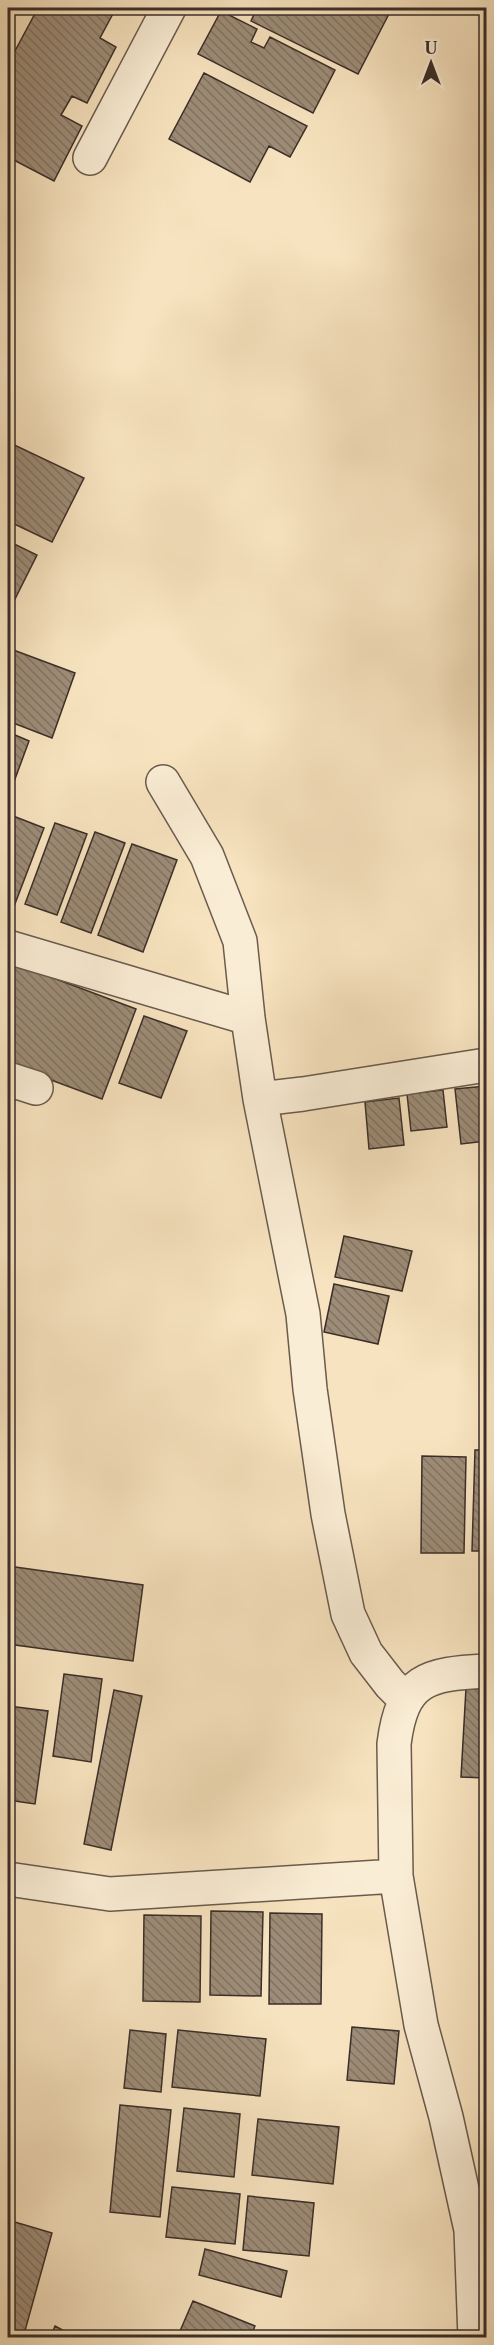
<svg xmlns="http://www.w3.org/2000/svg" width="494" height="2345" font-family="'Libre Caslon Text',serif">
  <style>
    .building { fill: url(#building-back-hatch); stroke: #3b2e29; stroke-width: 1.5 }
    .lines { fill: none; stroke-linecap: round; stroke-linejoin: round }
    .minor-casing { stroke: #6a5b4e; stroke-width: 36 }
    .minor { stroke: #faedd5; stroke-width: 33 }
  </style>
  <defs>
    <pattern id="building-back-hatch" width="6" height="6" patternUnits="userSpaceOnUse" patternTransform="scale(1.5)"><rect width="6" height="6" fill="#9d8c77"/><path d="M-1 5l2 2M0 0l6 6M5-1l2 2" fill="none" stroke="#817362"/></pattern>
  </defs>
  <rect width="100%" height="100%" fill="#f7e3bf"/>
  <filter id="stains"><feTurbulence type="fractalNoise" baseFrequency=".00333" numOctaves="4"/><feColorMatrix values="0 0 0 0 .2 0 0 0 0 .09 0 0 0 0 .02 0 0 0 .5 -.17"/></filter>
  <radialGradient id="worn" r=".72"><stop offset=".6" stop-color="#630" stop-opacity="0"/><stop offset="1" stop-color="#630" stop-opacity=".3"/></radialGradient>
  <!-- building -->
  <path class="building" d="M 38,8 L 116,8 L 100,38 L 116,47 L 87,103 L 72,96 L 61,115 L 82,126 L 54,181 L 8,157 L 8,64 Z
    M 257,8 L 392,8 L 358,74 L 251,21 Z
    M 221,11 L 257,29 L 251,42 L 264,48 L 270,37 L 335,70 L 313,113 L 198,54 Z
    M 204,73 L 307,126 L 290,157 L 269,146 L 250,182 L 169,139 Z
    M 8,442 L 84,478 L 52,542 L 8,521 Z
    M 8,541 L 37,555 L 10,609 L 8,607 Z
    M 8,648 L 75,673 L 52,738 L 8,721 Z
    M 8,732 L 29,741 L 8,798 Z
    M 8,814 L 44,828 L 13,909 L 8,907 Z
    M 55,823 L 87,834 L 57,915 L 25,904 Z
    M 95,832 L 125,843 L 91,933 L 61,922 Z
    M 132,844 L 177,860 L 143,952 L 98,935 Z
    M 8,961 L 136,1009 L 102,1099 L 8,1064 Z
    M 144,1016 L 187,1031 L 161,1098 L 119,1083 Z
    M 486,1086 L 486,1141 L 461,1144 L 455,1089 Z
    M 443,1090 L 447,1127 L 411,1131 L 407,1094 Z
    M 399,1098 L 404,1145 L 369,1149 L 365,1102 Z
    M 344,1236 L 412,1251 L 402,1291 L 335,1277 Z
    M 334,1284 L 389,1296 L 378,1344 L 324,1332 Z
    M 475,1450 L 486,1450 L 486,1551 L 472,1551 Z
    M 422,1456 L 466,1457 L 464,1553 L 421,1553 Z
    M 8,1566 L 143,1585 L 133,1661 L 8,1644 Z
    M 64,1674 L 102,1679 L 91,1762 L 53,1756 Z
    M 466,1688 L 486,1689 L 486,1778 L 461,1777 Z
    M 114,1690 L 142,1696 L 111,1850 L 84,1844 Z
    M 8,1706 L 48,1711 L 35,1804 L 8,1800 Z
    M 211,1911 L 263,1912 L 261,1996 L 210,1995 Z
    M 270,1913 L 322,1914 L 321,2004 L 269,2004 Z
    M 144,1915 L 201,1916 L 200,2002 L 143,2001 Z
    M 352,2027 L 399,2031 L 394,2084 L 347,2080 Z
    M 130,2030 L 166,2034 L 161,2092 L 124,2088 Z
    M 178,2030 L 266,2039 L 260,2096 L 172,2087 Z
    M 120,2105 L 171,2110 L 160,2217 L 110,2212 Z
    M 184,2108 L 240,2114 L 234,2177 L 177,2171 Z
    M 258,2119 L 339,2127 L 333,2184 L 252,2175 Z
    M 172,2187 L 240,2194 L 235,2244 L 166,2237 Z
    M 248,2196 L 314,2203 L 309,2256 L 243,2250 Z
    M 8,2220 L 52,2233 L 23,2338 L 8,2338 Z
    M 205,2249 L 287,2271 L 281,2297 L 199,2275 Z
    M 193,2301 L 255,2326 L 250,2338 L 177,2338 Z
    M 55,2326 L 77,2338 L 50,2338 Z"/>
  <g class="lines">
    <!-- minor casing -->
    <g class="minor-casing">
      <path id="minor" d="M 90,158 L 169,8
        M 163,782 L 207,856 L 240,941 L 248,1018 L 260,1099 L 303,1314 L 310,1389 L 328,1514 L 348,1614 L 366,1653 L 390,1684 L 405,1699
        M 8,947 L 248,1018
        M 8,1079 L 36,1088
        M 260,1099 L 303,1094 L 486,1065
        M 8,1879 L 110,1894 L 396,1876
        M 475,2338 L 471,2230 L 446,2117 L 421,2025 L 396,1876 L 394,1744 C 402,1679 427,1674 486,1671"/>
    </g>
    <!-- minor -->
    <use href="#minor" class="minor"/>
  </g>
  <!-- margin -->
  <rect width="494" height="2345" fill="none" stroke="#f7e3bf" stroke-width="30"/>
  <rect x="9" y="9" width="476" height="2327" fill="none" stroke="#3b2e29" stroke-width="3"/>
  <rect x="15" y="15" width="464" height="2315" fill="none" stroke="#3b2e29" stroke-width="1.5"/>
  <!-- north arrow -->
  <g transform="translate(431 63)" stroke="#faedd5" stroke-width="4.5" paint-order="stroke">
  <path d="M0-4.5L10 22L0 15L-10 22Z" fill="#3b2e29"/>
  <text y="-9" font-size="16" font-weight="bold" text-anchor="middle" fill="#3b2e29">U</text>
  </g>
  <rect width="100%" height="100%" filter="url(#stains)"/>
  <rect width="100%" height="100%" fill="url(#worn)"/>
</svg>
